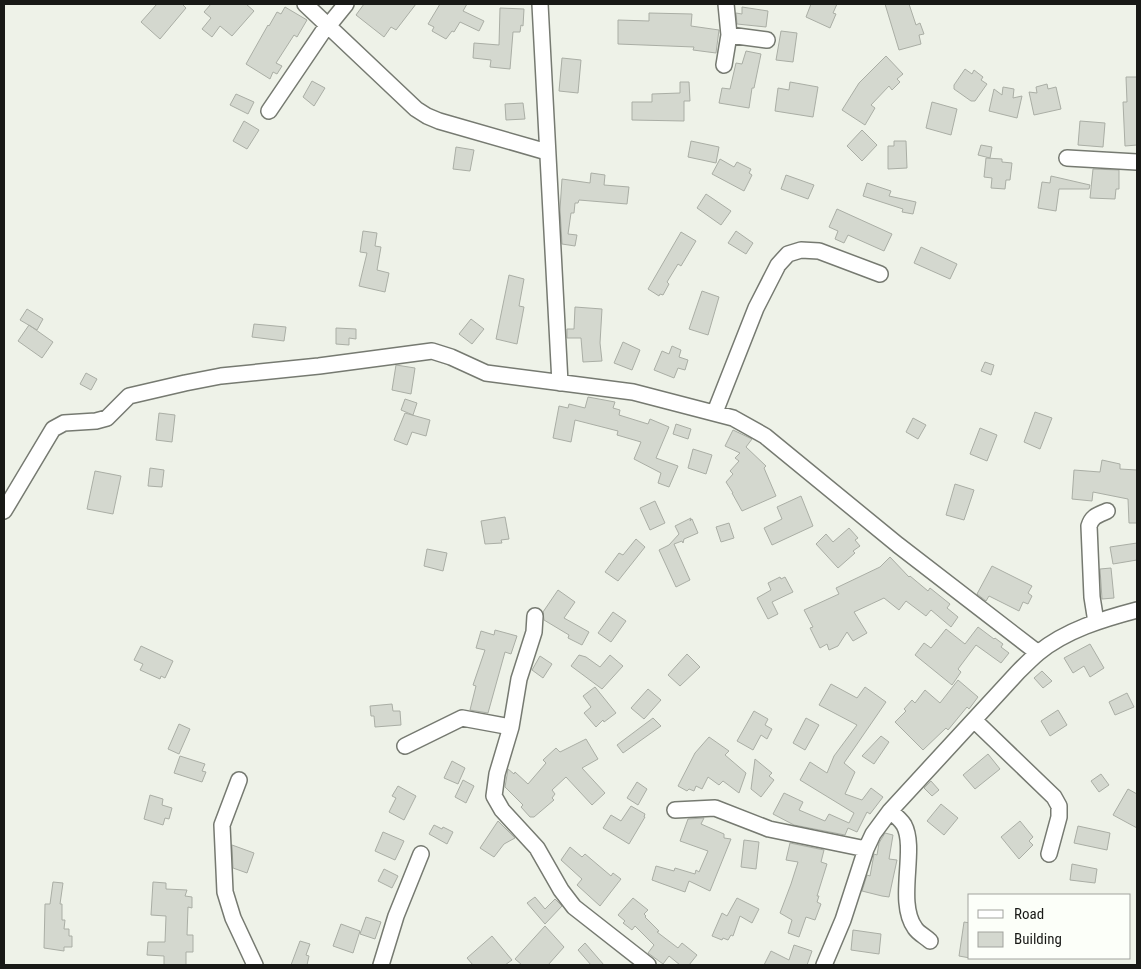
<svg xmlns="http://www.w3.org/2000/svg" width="1141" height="969" viewBox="0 0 1141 969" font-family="'Roboto Condensed',sans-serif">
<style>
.building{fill:#d4d8cf;stroke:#aaaea5}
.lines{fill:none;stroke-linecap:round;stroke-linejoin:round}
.minor-casing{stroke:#767a71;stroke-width:18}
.minor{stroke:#fff;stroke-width:15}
</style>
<rect width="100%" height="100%" fill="#eef2e8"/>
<path class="building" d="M157 4H182L186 8 160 39 141 22Z
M211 4H246L254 11 232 36 220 26 212 37 202 29 211 18 204 12Z
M364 4H416L396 30 391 27 384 37 356 15Z
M440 4H467L463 11 484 21 479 31 460 22 454 32 452 31 446 39 432 31 434 27 428 24Z
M811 4H837L833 13 836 14 830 28 806 17Z
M885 4H909L916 25 920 23 924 34 919 35 921 44 899 50Z
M285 7 307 20 297 37 294 35 276 63 282 66 277 74 273 72 270 79 246 64 268 25 269 26 277 12 281 14Z
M742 7 768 11 766 27 737 24 736 13 742 14Z
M500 8 524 9 523 26 521 25 520 32H513L510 69 490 67 491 60 473 58 474 43 499 45Z
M649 13 692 14 691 26 719 30 716 53 693 50 694 47 618 44V20L649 21Z
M781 31 797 33 793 62 776 60Z
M746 51 761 54 754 88H752L749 108 719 103 722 88 730 89 736 63 742 64Z
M886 56 903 74 897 79 900 82 892 90 889 86 871 105 875 108 865 125 842 110 859 83Z
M562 58 581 60 578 93 559 91Z
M965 69 972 74 974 70 983 77 981 80 987 84 975 101H971L954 89V85Z
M1126 77H1137V145L1125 146 1123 102H1127Z
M312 81 325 88 314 106 303 97Z
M680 82H689L690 101H684V121L632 120V102H652V94L680 93Z
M790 82 818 87 813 117 775 111 778 88 789 90Z
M1047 84 1048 89 1056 87 1061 109 1034 115 1029 92 1037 93 1036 87Z
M1003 87 1014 89 1013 98 1022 96 1017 118 989 111 994 89 1002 95Z
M236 94 254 102 248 114 230 105Z
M932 102 957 109 951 135 926 128Z
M523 103 525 119 506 120 505 104Z
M244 121 259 130 247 149 233 141Z
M1080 121 1105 123 1103 147 1078 145Z
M862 130 877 145 862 161 847 146Z
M691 141 719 147 716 163 688 157Z
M894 141H906L907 168 888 169V146H894Z
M981 145 992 147 990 158 978 155Z
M456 147 474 150 470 171 453 169Z
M986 158 1002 159V162L1012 163 1010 180H1006L1005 189 991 188 992 178 984 177Z
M720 159 734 167 737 162 751 169 749 173 752 175 744 191 712 174Z
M1093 169 1119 170V189H1116L1115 199 1090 198Z
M591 173 605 175 604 185 629 187 627 204 579 200 578 203H575L574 213H571L568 234 577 235 575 246 562 244 560 209 562 179 590 183Z
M786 175 814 185 808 199 781 189Z
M1051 176 1090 185 1089 189H1059L1056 211 1038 208 1042 182 1050 183Z
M867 183 891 191 889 196 916 202 913 214 902 212 903 209 863 196Z
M706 194 731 211 721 225 697 208Z
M837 209 892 234 884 251 848 235 844 243 835 239 838 231 829 227Z
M363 231 377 233 375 246 381 247 377 270 389 273 385 292 359 286 367 253 360 252Z
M736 231 753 243 746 254 728 243Z
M681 232 696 241 681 266 678 264 667 282 669 284 663 295 660 294 659 296 648 289Z
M921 247 957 264 950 279 914 263Z
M509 275 524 279 519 306 524 307 517 344 496 339Z
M702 291 719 297 708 335 689 329Z
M575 307 602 309 600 343 602 361 583 362 581 338H567V329H574Z
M27 309 43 319 37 330 20 320Z
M471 319 484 329 472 344 459 334Z
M254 324 286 327 284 341 252 337Z
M29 325 53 342 42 358 18 341Z
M336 328 356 329V339L349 338V345L336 344Z
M623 342 640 350 632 370 614 363Z
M672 346 681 350 679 357 688 360 685 370 678 368 674 378 654 370 662 351 669 354Z
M985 362 994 365 991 375 981 371Z
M396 365 415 368 411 394 392 390Z
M86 373 97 379 91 390 80 384Z
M588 397 615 402 613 408 620 410 619 415 648 424 650 419 669 427 656 458 678 466 669 487 658 483 661 473 634 459 641 442 617 435 618 431 575 420 571 442 553 438 559 406 568 408 569 404 585 408Z
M405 399 417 403 413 415 401 410Z
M1035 412 1052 418 1040 449 1024 442Z
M159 413 175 415 172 442 156 440Z
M405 413 430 420 426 436 412 432 407 445 394 440Z
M913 418 926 425 918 439 906 432Z
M676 424 691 429 688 439 673 434Z
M980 428 997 435 987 461 970 454Z
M733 430 752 439 746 447 766 466 764 468 776 496 742 511 732 493H733L726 482 733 474 730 471 739 461 735 458 740 453 725 446Z
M693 449 712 455 706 474 688 468Z
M1102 460 1120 464V469L1137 470V523H1129L1128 499 1093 492 1092 501 1072 499 1074 470 1100 472Z
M150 468 164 470 162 487 148 486Z
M95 471 121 476 113 514 87 509Z
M955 484 974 490 964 520 946 515Z
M801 496 813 526 772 545 764 528 782 519 777 507Z
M655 501 665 523 650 530 640 508Z
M505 517 509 539 501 540 502 543 485 544 481 521Z
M691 518 690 521 692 519 698 533 684 539 683 543 682 541 674 544 690 580 676 587 659 550 669 545 679 534 675 526Z
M729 523 734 538 721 542 716 527Z
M849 528 858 538 855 540 860 546 853 551 855 553 838 568 816 544 826 534 833 542Z
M636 539 645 547 618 581 605 572 619 553 623 555Z
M1137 543V560L1113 564 1110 547Z
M427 549 447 553 443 571 424 566Z
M890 557 909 577 910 576 928 591 930 588 950 604 947 608 958 617 951 627 931 610 926 616 906 601 899 610 884 598 854 612 867 633 853 641 847 632 838 646 829 650 827 644 820 648 810 628 813 627 804 610 839 594 836 588 880 567Z
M992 566 1032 586 1028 593 1032 596 1028 604 1023 602 1019 611 989 596 986 601 977 594Z
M1111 568 1114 598 1102 599 1100 569Z
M780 577 781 579 785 577 793 592 772 602 778 614 768 619 757 598 771 590 768 583Z
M558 590 575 602 564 618 589 632 582 645 568 638 569 635 544 620 543 612Z
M613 612 626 621 611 642 598 633Z
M978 627 994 639 995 638 1003 644 1001 647 1009 653 1001 663 976 645 958 669 961 672 952 685 915 655 924 643 931 648 946 629 965 644Z
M495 630 517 636 511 654 505 652 488 713 470 710 476 686 473 685 485 650 476 648 481 631 494 635Z
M1090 644 1104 668 1090 677 1084 666 1073 673 1064 658Z
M141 646 173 661 165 678 161 676 160 679 140 670 143 664 134 660Z
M687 654 700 667 680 686 668 675Z
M579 655 586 657 600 667 610 655 623 666 602 689 571 666Z
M540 656 552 664 543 678 532 670Z
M1042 671 1052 681 1043 688 1034 678Z
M958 680 978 697 969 709 967 707 948 730 946 728 923 750 895 722 906 711 904 709 912 700 915 703 925 690 940 703Z
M831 684 857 698 865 687 886 702 844 763 855 772 845 794 862 800 871 788 883 797 870 814 867 812 857 832 848 828 845 835 794 825 773 814 784 793 803 802 799 810 825 821 829 814 849 823 854 813 800 780 810 762 827 773 834 756 857 725 819 705Z
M595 687 616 713 604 722 603 720 596 727 584 713 591 707 583 696Z
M648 689 661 700 644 719 631 708Z
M1127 693 1134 707 1115 715 1109 702Z
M392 704 393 711H400L401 725 375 727 374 716H371L370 706Z
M1058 710 1067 725 1050 736 1041 721Z
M754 711 768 719 765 725 772 729 767 739 761 735 753 750 737 741Z
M653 718 661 726 623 753 617 745Z
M806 718 819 725 805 750 793 743Z
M179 724 190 729 179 754 168 749Z
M881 736 889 742 874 764 862 756Z
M709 737 729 751 725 755 746 773 739 793 723 781 719 785 708 777 702 789 696 786 694 791 689 789 687 791 678 786 695 753Z
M586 739 598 759 582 768 605 793 592 805 566 777 552 790 555 794 552 798 554 800 534 817H530L521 807 523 805 505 787 508 769 514 774 515 772 528 784 546 763 543 760 556 748 560 752Z
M988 754 1000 769 975 789 963 775Z
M180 756 205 764 202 771 206 772 202 782 174 773Z
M755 759 772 773 769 776 774 780 761 797 751 789Z
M452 761 465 768 458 784 444 778Z
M1101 774 1109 785 1099 792 1091 781Z
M463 780 474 786 466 803 455 797Z
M931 781 939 790 932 796 924 788Z
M637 782 647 789 638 805 627 798Z
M398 786 416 796 404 820 389 812 396 798 392 796Z
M1128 789 1137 794V828L1113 815Z
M150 795 163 799 162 805 172 808 169 819 165 818 163 825 144 819Z
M941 804 958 818 944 835 927 821Z
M631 806 645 814 644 817H645L629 844 603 828 611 815 621 821Z
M704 818 701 824 724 834V838L731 839 710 891 689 881 685 892 652 880 656 866 674 871 675 868 695 874 696 870 699 872 708 851 680 841 688 819Z
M498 821 515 838 504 844 494 857 480 848Z
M1020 821 1033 837 1029 841 1033 845 1019 859 1001 837Z
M434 825 442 829 443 827 453 832 447 844 429 834Z
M1078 826 1110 833 1107 850 1074 843Z
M383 832 404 841 395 860 375 851Z
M885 833 893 835 889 859 897 860 889 897 882 896 862 891 867 875 870 876 874 854 877 855 879 843Z
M744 840 759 842 756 869 741 867Z
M790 843 824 850 821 862 827 864 817 896H819L817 902 821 904 815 920 806 917 799 937 788 933 792 920 780 913 791 884 798 862 786 860Z
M232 845 254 853 247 873 233 868Z
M570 847 582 857 585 854 611 876 613 873 621 879 600 906 577 885 582 879 561 860Z
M1072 864 1097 869 1095 883 1070 880Z
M384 869 398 876 392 888 378 881Z
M53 882 63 883 60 904H62V920H65L64 929H69V936H72V947H64V951L44 948 45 904H50Z
M153 882 166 883V889L187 890 185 896 192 897V908L188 907 187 935H193V952H186V965H164V956L147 955 148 942H165L166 916 151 915Z
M535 897 545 909 555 899 562 906 545 924 527 903Z
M633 898 648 910 644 914 646 916 645 917 659 931 657 932 678 948 682 943 697 955 689 965H680L669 956 663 964 648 953 654 945 635 926 632 930 623 923 625 921 618 915Z
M737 898 759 909 752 923 740 916 733 936 731 935 728 940 723 938 722 940 712 936 722 913 727 916Z
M366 917 381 922 375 939 360 934Z
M964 922 970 923V958L959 956Z
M341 924 360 931 353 953 333 946Z
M545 926 564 947 548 965H522L515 959Z
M853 930 881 934 879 954 851 950Z
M492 936 512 960 505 965H473L467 958Z
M300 941 310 944 306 955 309 956 307 965H291Z
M585 943 604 965H591L578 950Z
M794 945 812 951 807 965H764L771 951 789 960Z"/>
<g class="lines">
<g class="minor-casing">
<path id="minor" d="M305 4 416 109 427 116 439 121 547 152
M540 4 560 383
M329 25 346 4
M729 35 767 40
M724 65 729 35 726 4
M269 111 328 24
M1067 158 1137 162
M715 412 756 308 778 265 788 254 801 250 819 251 880 274
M4 511 53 429 64 423 96 421 107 418 129 396 185 383 221 376 319 366 432 351 451 357 486 373 633 392 733 418 765 436 898 545 1038 653
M535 616 534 632 519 679 511 727 497 774 494 796 502 810 537 848 561 890 574 907 648 965
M1096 622 1092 597 1089 526C1092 516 1098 515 1107 511
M974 720 1054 797 1059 806V817L1049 854
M405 746 462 718 511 727
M239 780 222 825 225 892 233 918 255 965
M675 810 715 808 769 829 866 849
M890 811C895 815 901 820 904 825 917 849 896 902 915 928 918 933 926 937 930 941
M381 965 396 916 421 854
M824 965 843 920 866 849 873 834 890 811 1018 672C1024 666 1031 659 1038 653 1066 630 1103 619 1137 610"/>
</g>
<use href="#minor" class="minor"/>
</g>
<rect width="1141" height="969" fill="none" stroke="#181916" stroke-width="10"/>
<rect x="968" y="894" width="162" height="65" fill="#fcfff9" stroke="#a1a39e"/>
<rect x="978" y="910" width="25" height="8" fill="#ffffff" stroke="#a1a39e"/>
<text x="1014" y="919" font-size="15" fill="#181916">Road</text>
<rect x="978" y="932" width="25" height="15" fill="#d4d8cf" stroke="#a1a39e"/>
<text x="1014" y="944" font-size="15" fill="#181916">Building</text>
</svg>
